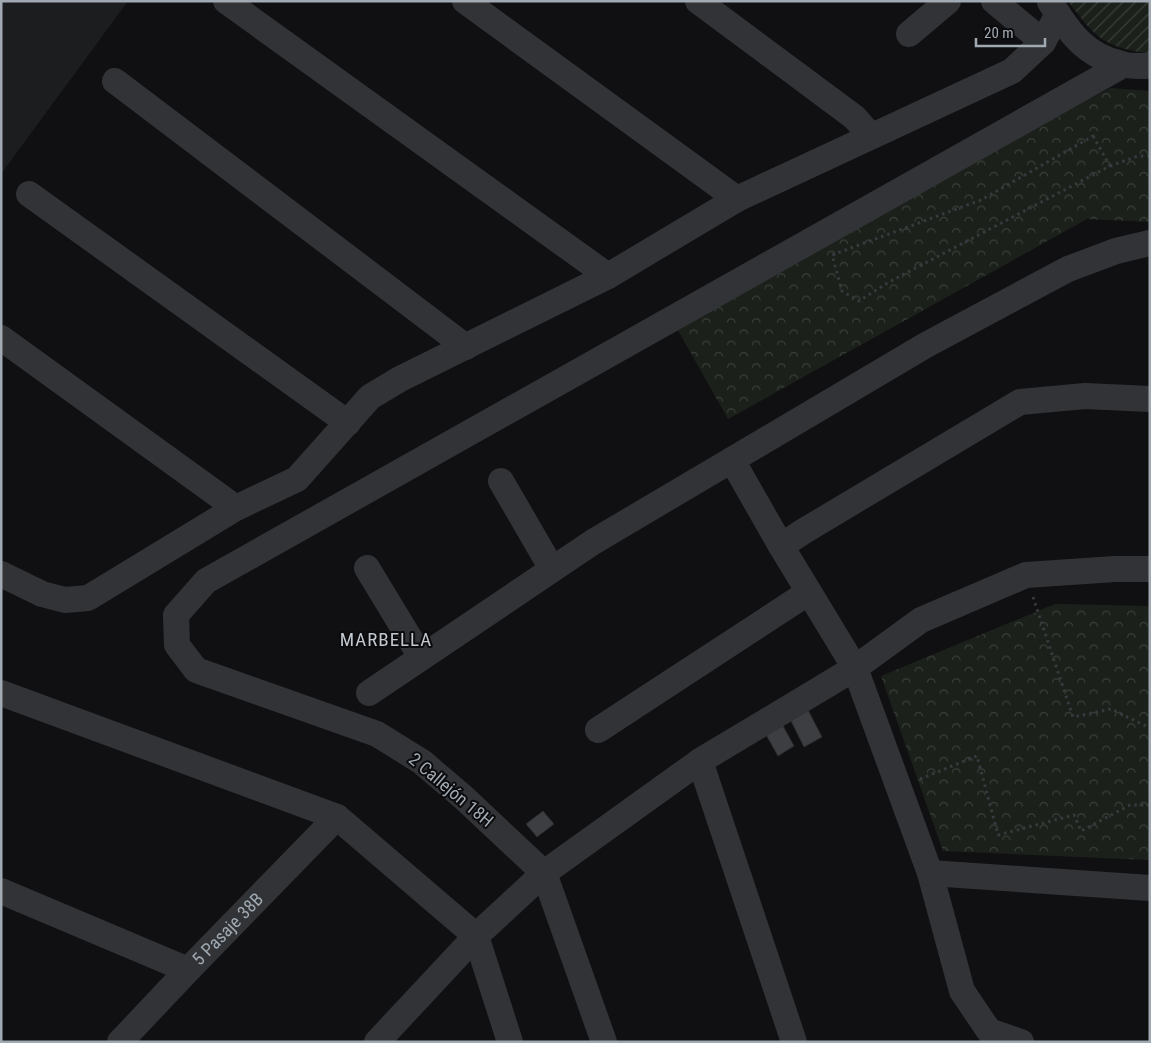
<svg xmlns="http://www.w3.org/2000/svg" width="1151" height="1043" viewBox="0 0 1151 1043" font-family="'Roboto Condensed',sans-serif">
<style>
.built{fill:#1c1d1f}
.forest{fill:url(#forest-crowns)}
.garden{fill:url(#garden-furrows)}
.building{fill:#3c3e42;stroke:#2a2b2e}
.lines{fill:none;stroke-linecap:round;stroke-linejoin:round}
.path{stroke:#373a3e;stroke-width:3;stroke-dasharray:2.5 4;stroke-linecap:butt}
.minor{stroke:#313337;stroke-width:26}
.labels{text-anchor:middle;stroke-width:4;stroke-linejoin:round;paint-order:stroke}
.street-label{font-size:18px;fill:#a1aab3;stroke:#0b0b0d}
.neighbourhood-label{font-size:19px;letter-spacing:1px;fill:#c2c8cf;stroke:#0b0b0d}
</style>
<defs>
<pattern id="forest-crowns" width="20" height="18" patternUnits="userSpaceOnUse" patternTransform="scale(1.25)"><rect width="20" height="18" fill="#1b211a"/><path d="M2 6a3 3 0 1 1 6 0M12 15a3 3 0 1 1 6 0" fill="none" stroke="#393f39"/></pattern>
<pattern id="garden-furrows" width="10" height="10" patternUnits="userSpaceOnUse" patternTransform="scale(1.25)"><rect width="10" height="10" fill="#1b211a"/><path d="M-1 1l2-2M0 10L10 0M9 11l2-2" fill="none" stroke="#393f39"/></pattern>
</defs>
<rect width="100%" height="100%" fill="#101012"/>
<path class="built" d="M1 1H128L1 174Z"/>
<path class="forest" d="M1110 88 1150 91V222L1087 219 728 419 675 325Z
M1055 604 1150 606V860L943 851 881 676Z"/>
<path class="garden" d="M1068 1H1150V54C1134 51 1115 48 1102 39 1088 29 1078 14 1068 1Z"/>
<path class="building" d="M807 708 822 737 804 747 789 717Z
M782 724 794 746 778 756 765 733Z
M543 811 554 824 537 837 526 824Z"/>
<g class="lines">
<path class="path" d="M1093 136 1110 166 889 282 859 301 842 291 832 255 981 200Z
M1110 166 1138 156H1150
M1033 597 1073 717 1111 709 1150 728
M920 779 977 756 998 835 1074 815 1081 831 1130 805H1150"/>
<g class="minor">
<path d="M226 1 608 276"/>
<path d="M465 1 737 199"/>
<path d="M698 1 854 117 871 136"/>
<path d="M994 1 1043 42"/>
<path d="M1050 2C1069 32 1085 56 1122 64 1131 67 1141 66 1150 66"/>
<path d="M909 34 948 1"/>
<path d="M115 81 466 347"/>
<path d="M29 194 348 423"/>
<path d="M1 338 236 508"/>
<path d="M732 460 781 546 855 668 930 873 962 991 989 1031 1021 1042"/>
<path d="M501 481 552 569"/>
<path d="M781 546 804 531 1020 402 1085 396 1150 399"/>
<path d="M367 568 421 657"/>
<path d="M1 574 42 594 65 600 88 598 236 508 297 479 370 397 400 379 608 276 737 199 1012 71 1043 42 1058 14"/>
<path d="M1 693 337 817 476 936 510 1042"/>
<path d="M369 693 593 542 926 345 1068 269 1116 251 1150 243"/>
<path d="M598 730 809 592"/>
<path d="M700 761 794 1042"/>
<path d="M930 873 1150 888"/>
<path d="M1 891 188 970"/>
<path id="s1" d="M120 1042 188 970 337 817"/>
<path d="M377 1042 476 936 544 873 700 761 855 668 921 620 1026 575 1115 569H1150"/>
<path d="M604 1042 544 873 463 797 422 762 377 734 196 670 177 645 176 615 206 581 1123 65"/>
</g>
</g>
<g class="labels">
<g class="street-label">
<text transform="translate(451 790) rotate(40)" y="6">2 Callejón 18H</text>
<text dy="6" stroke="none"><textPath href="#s1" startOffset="156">5 Pasaje 38B</textPath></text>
</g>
<g class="neighbourhood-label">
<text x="386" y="646">MARBELLA</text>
</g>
</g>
<rect width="1151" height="1043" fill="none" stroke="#a1aab3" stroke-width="5"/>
<path d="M976 38v8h69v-8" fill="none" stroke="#a1aab3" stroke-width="2.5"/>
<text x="984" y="38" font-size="15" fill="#a1aab3" stroke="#0b0b0d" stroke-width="4" paint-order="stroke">20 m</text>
</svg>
